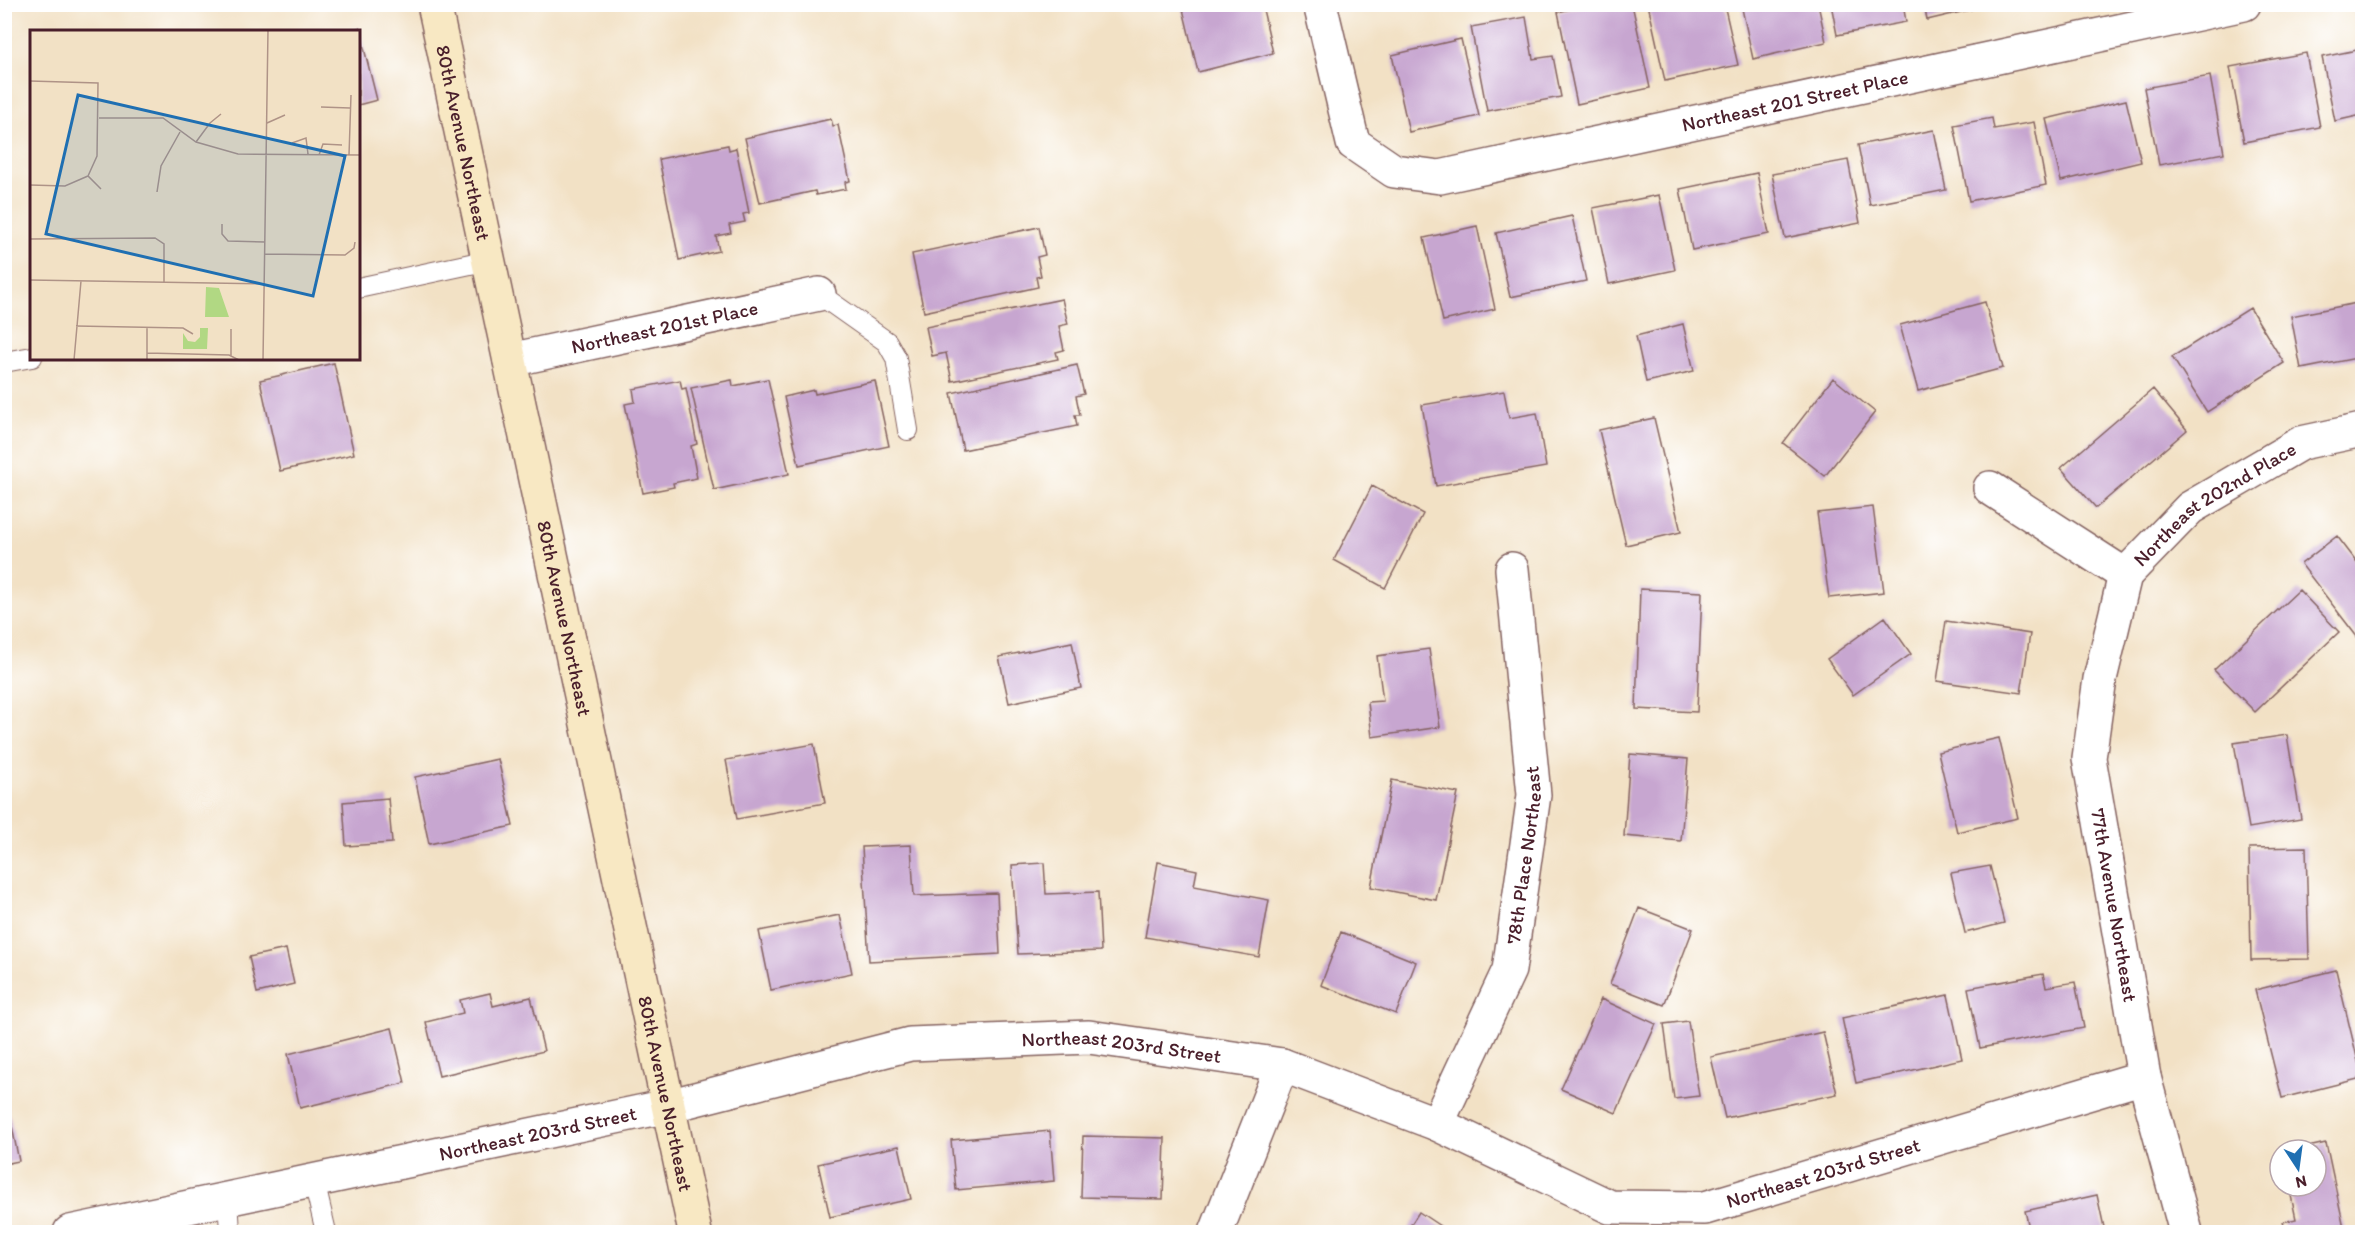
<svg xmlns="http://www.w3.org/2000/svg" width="2367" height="1237" viewBox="0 0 2367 1237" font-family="Itim,sans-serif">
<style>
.building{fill:#c7a6d0}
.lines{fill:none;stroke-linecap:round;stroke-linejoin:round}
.service-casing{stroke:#856361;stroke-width:22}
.minor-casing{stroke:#856361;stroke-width:36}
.tertiary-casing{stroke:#856361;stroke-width:36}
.secondary-casing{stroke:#856361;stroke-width:36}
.service{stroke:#fff;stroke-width:20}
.minor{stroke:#fff;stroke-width:33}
.tertiary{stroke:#fff;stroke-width:33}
.secondary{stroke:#f8e8c3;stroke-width:33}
.labels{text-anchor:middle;stroke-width:5;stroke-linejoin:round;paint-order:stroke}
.street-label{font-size:20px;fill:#4a1f2b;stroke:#fff}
.inset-road{fill:none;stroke:#af9387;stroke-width:1.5}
.view{fill:#1f6fb2;fill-opacity:0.15;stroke:#1f6fb2;stroke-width:3}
.inset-edge{fill:none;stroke:#4a1f2b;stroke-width:3}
</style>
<rect width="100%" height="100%" fill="#fff"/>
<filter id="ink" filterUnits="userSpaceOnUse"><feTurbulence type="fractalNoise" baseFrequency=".0167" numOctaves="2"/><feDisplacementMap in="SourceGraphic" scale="12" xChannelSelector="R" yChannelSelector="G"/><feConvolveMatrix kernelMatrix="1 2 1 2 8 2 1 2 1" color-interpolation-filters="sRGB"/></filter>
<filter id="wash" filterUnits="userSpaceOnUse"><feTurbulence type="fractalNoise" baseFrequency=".008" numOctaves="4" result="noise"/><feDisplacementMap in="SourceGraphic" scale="24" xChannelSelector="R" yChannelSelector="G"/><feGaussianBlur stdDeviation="1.35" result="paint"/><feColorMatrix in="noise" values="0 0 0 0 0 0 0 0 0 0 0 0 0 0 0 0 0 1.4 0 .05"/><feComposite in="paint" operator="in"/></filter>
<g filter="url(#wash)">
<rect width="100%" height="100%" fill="#f2e1c5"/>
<g id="blocks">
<path class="building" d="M1592 4H1632L1650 88 1577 104 1558 12Z
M1648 4H1699L1700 10 1724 4 1738 65 1665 81Z
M1741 4H1818L1826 42 1753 59Z
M1831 4H1903L1906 22 1837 35Z
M1924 4H1991V5L1927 20Z
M1182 5H1262L1273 53 1198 72Z
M1526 17 1533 59 1553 56 1561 97 1487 111 1471 27Z
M359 28 377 100 358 105V32L349 31Z
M1461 39 1479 116 1409 132 1392 55Z
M2362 49V115L2335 121 2322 57Z
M2306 53 2320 127 2244 142 2230 67Z
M2210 76 2224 153 2159 165 2144 88Z
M2126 100 2141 162 2061 181 2046 119Z
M1992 118 1994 129 2034 122 2046 185 1969 201 1954 125Z
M831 119 833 126 838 125 850 181 845 182 846 189 816 195 815 191 760 203 745 138Z
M1934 130 1946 190 1870 205 1858 145Z
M728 145 729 150 736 148 749 213 743 214 745 222 729 225 731 233 716 236 719 251 679 260 659 159Z
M1848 160 1860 223 1785 238 1772 174Z
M1757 173 1769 234 1692 250 1680 189Z
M1659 195 1675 270 1609 284 1593 208Z
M1572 216 1586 281 1510 297 1496 233Z
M1477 226 1495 309 1443 321 1424 238Z
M1039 227 1045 255 1037 257 1041 276 1036 277 1038 287 924 312 912 254Z
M1062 299 1068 324 1059 326 1064 350 1056 352 1058 359 952 381 946 353 932 356 926 327Z
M1985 302 2003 368 1918 391 1900 325Z
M2362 302V357L2301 369 2291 316Z
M2250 308 2284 363 2207 412 2172 357Z
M1683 324 1694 371 1646 382 1636 336Z
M334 363 354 454 280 471 260 380Z
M1077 365 1084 394 1076 396 1080 415H1075L1077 426 963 450 951 393Z
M1833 378 1875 412 1825 476 1783 443Z
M768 379 789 474 714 490 691 388 732 380 733 386Z
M680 380 682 389 686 388 697 444 691 446 697 478 673 483 674 487 643 493 625 404 635 402 633 389Z
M875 381 889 446 799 465 784 397 814 390 815 394Z
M2153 389 2187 430 2096 508 2061 468Z
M1504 391 1509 418 1537 413 1546 467 1436 486 1422 405Z
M1654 418 1681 532 1626 545 1599 430Z
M1372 486 1423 514 1385 588 1334 560Z
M1873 507 1884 592 1829 598 1817 513Z
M2337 536 2360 566 2362 564V634L2358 638 2301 564Z
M1640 589 1702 592 1697 712 1636 709Z
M2299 590 2339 632 2255 712 2214 670Z
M1885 617 1911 654 1853 695 1827 659Z
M1946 621 2030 634 2021 693 1937 681Z
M1072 642 1081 688 1009 703 999 657Z
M1429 649 1440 727 1372 737 1368 702 1383 701 1377 656Z
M2287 735 2301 819 2249 828 2234 743Z
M1999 738 2018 818 1957 832 1938 752Z
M814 744 825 803 737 819 726 760Z
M1630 754 1688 759 1681 841 1624 836Z
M498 759 513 826 429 844 415 777Z
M1392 780 1458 793 1436 900 1371 887Z
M388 798 392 843 346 846 343 802Z
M911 845 914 896 997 893 1000 954 869 961 862 847Z
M2306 847 2309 959 2251 960 2249 848Z
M1158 862 1197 870 1194 886 1269 900 1259 957 1145 937Z
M1044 863 1046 894 1098 892 1101 951 1018 954 1012 865Z
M1990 866 2004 923 1965 933 1951 873Z
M1639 908 1693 929 1664 1005 1610 984Z
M840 915 852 973 771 990 759 931Z
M1341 932 1416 962 1396 1014 1321 985Z
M286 949 294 984 257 993 249 957Z
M2336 970 2362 1078 2282 1098 2255 990Z
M2043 974 2046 987 2075 982 2084 1028 1980 1048 1968 988Z
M490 993 493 1006 531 997 544 1051 439 1076 426 1022 463 1013 460 1000Z
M1948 995 1962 1059 1856 1083 1842 1018Z
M1601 999 1656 1024 1616 1113 1561 1089Z
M1688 1021 1699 1096 1674 1099 1664 1024Z
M392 1028 405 1083 300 1108 288 1054Z
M1823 1032 1837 1094 1725 1118 1711 1057Z
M7 1102 19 1161 4 1164V1103Z
M1050 1131 1054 1181 956 1190 951 1140Z
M1083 1136 1165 1138 1163 1199 1081 1197Z
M2326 1143 2345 1232H2286L2283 1222 2296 1219 2289 1186H2316V1150L2299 1149Z
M899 1146 911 1199 830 1217 818 1164Z
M2097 1195 2105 1232H2030L2025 1211Z
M1419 1212 1449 1232H1406Z"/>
</g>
</g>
<g filter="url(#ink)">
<use href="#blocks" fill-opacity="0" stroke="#856361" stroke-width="1.5"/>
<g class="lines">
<g class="service-casing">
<path id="service" d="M358 288 489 260
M819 294 887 342 896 358 908 430
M4 362 32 357
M314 1181 326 1232
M228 1199 230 1232"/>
</g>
<g class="minor-casing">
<g id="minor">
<path id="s1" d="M1320 4 1353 143 1394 171 1440 177 2244 4"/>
<path id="s2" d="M510 360 819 294"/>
<path id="s3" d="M1990 488 2125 575 2190 508 2301 443 2362 430"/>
<path id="s4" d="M2125 575 2100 679 2089 758 2144 1077 2186 1232"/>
<path id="s5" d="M668 1106 910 1044 1089 1037 1282 1065 1437 1124 1610 1207 1705 1208 2144 1077"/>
<path id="s6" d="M1437 1124 1509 970 1534 795 1512 569"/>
<path d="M1216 1232 1282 1065"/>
</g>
</g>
<g class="tertiary-casing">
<g id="tertiary">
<path id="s7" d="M70 1232 668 1106"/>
</g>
</g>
<g class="secondary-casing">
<g id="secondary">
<path id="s8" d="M434 4 695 1232"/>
</g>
</g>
<use href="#service" class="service"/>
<use href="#minor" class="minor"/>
<use href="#tertiary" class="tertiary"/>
<use href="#secondary" class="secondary"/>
</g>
</g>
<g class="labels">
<g class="street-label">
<text dy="7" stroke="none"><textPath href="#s1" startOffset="602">Northeast 201 Street Place</textPath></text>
<text dy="7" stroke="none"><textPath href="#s8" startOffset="142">80th Avenue Northeast</textPath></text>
<text dy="7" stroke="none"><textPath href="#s2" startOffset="158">Northeast 201st Place</textPath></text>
<text dy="7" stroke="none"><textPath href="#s3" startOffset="276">Northeast 202nd Place</textPath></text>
<text dy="7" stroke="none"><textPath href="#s8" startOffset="628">80th Avenue Northeast</textPath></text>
<text dy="7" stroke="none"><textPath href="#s6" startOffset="286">78th Place Northeast</textPath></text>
<text dy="7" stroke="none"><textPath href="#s4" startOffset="336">77th Avenue Northeast</textPath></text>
<text dy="7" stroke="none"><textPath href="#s5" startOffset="462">Northeast 203rd Street</textPath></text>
<text dy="7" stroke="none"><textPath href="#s8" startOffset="1114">80th Avenue Northeast</textPath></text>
<text dy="7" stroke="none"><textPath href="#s7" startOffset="478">Northeast 203rd Street</textPath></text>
<text dy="7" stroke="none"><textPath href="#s5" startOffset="1200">Northeast 203rd Street</textPath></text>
</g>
</g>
<g transform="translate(30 30)">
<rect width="330" height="330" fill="#f2e1c5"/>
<path d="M176 257 189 258 199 287H175ZM170 298H178L177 319H153V303L158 311 165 312 170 307Z" fill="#b1d883"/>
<path class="inset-road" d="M0 51 68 53 67 126 58 146M291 77 320 78M69 88H133L166 112 208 124 330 125M237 93 255 85M166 112 180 93 191 84M262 113 276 108 278 124M289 125 293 114 312 115M319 125 321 65M0 155 35 156 58 146 71 159M127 162 131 136 150 102M192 194V204L198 211 235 212M0 209 125 208 134 214V253M235 224 315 225 324 218 325 212M0 250 234 254M46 296 153 298 163 304M117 323 199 325 209 330M201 326V299M44 330 51 251M117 330V298M233 330 238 0"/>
<path class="view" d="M48 65 315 126 283 266 16 204Z"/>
<rect width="330" height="330" class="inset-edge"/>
</g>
<rect width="2367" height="1237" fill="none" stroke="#fff" stroke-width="24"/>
<g transform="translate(2298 1168) rotate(167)"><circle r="28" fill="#ffffff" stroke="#b7a5aa" stroke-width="1.5"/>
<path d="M0-4.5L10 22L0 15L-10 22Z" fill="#1f6fb2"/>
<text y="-9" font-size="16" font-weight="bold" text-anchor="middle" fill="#4a1f2b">N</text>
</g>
</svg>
